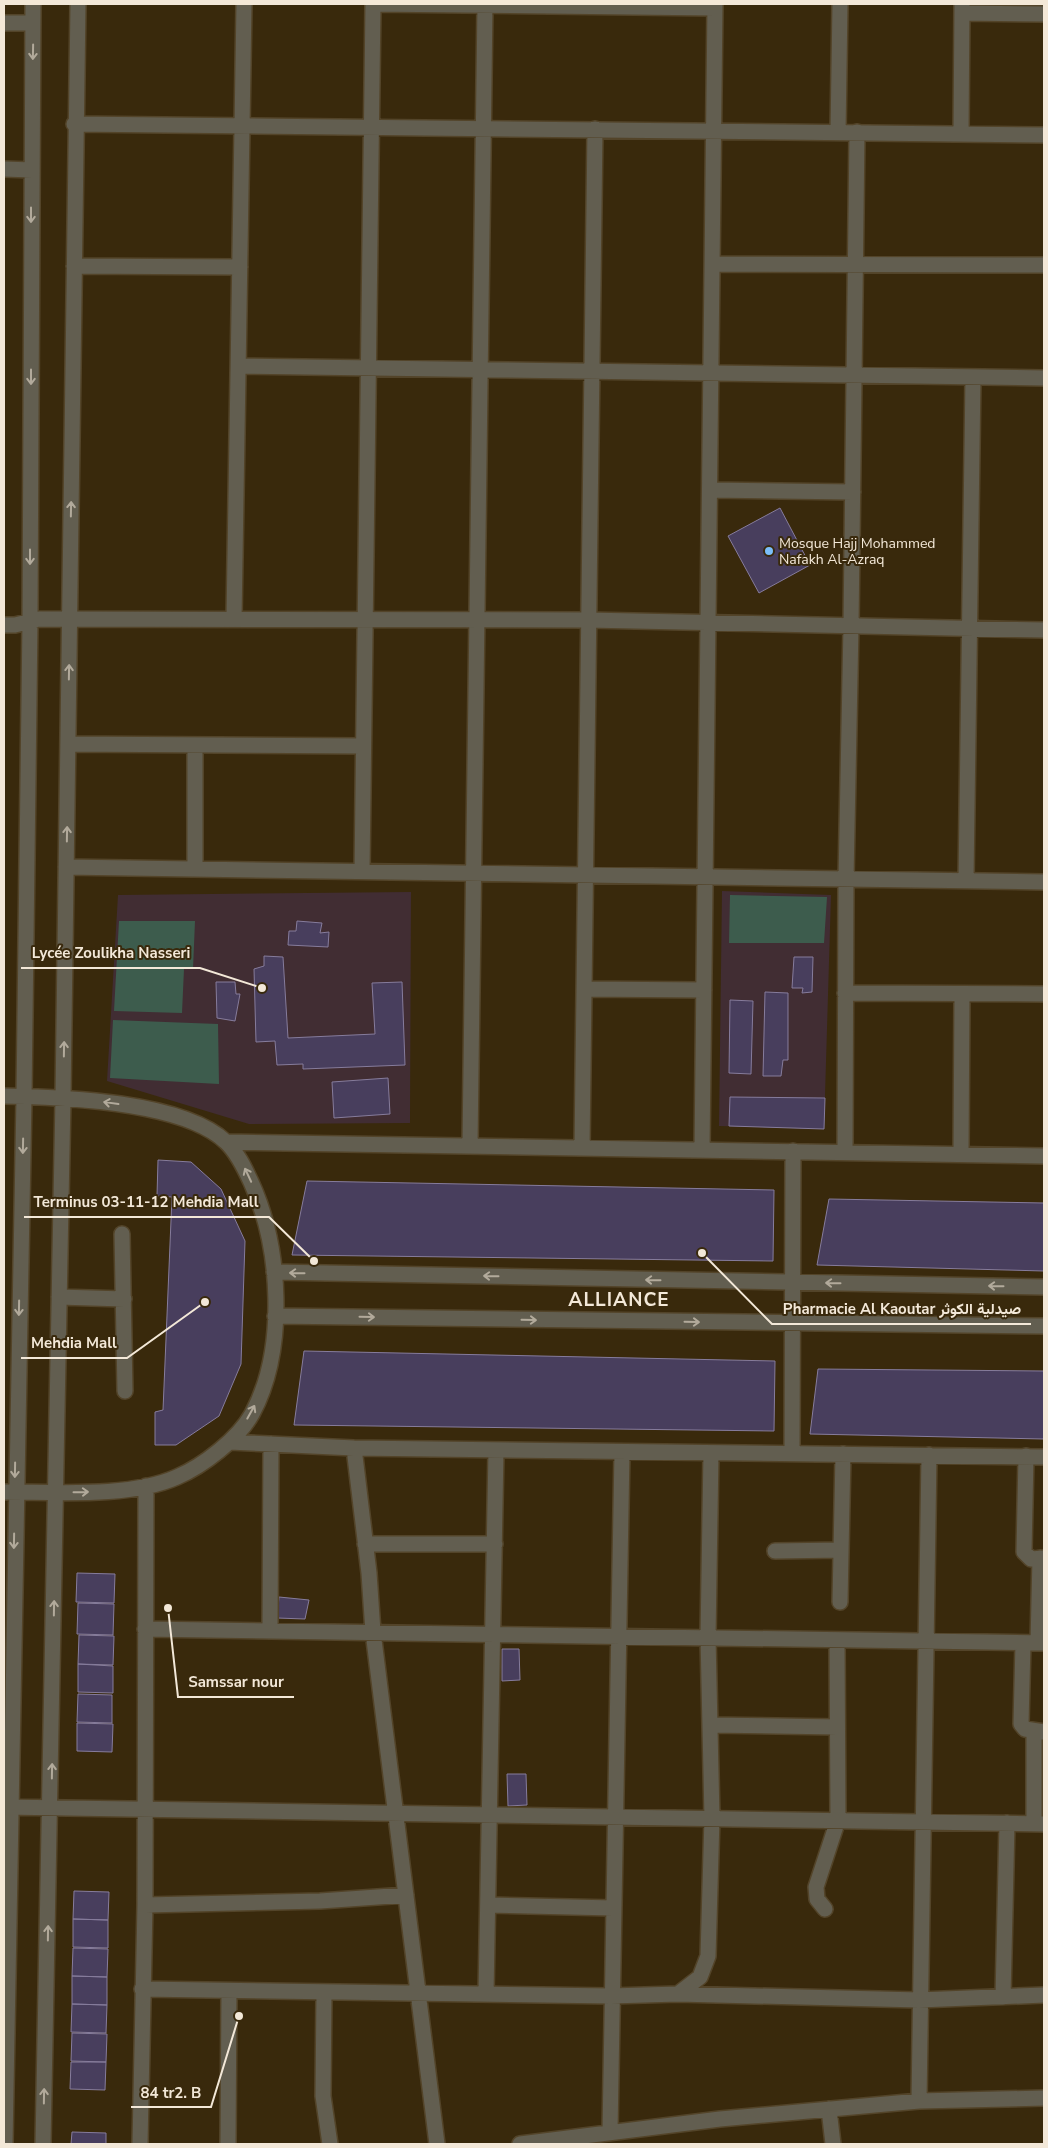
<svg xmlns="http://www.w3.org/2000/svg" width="1048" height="2148" viewBox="0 0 1048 2148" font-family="'Nunito Sans',Vazirmatn,sans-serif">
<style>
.education{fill:#412d33}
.green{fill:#3d5c4d}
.building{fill:#483e5d;stroke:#867c9c}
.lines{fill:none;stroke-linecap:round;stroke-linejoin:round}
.minor-casing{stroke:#534429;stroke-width:18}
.minor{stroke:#625e50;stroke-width:15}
.oneway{stroke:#b2aa9b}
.poi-dot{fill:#7bbef8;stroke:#39290c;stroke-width:2}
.labels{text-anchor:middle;stroke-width:4;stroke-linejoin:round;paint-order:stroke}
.poi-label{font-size:14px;fill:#f3e8d8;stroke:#39290c;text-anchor:start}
.district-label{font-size:19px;font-weight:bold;letter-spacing:1px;fill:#f3e8d8;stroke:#39290c}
.leader{fill:none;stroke:#f3e8d8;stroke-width:2}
.callout-dot{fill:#f3e8d8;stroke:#39290c;stroke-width:2}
.callout-label{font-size:15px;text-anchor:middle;font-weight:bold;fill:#f3e8d8;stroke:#39290c;stroke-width:4;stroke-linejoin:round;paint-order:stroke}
</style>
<rect width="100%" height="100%" fill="#39290c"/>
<path class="education" d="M722 891 831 895 824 1129 719 1126Z
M411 892 410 1123 249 1124 107 1081 118 895Z"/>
<path class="green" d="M730 895 827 897 824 943H729Z
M119 921H195L193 969H184L182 1013 114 1011Z
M113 1020 218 1024 219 1084 110 1078Z"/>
<path class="building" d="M780 508 810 565 759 593 728 536Z
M297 921 322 923 320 933 329 932 328 947 288 945 289 931H296Z
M264 956 283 957 288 1038 375 1034 372 983 402 982 405 1065 303 1069V1064L277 1065 275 1041 256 1042 254 969 264 966Z
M794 957H813L812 992 802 993 803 988H792Z
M216 982H235L236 994H240L235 1021 217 1018Z
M765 992 788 993V1060H783L781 1076H763Z
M730 1000 753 1001 751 1074 729 1073Z
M388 1078 390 1114 334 1118 332 1082Z
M730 1097 825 1098 824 1129 729 1126Z
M158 1160 191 1162 221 1189 245 1241 241 1364 219 1416 176 1445H155V1412L163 1410 172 1197 157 1196Z
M307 1181 774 1190 773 1261 292 1255Z
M829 1199 1044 1203V1271L817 1265Z
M304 1351 775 1361 774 1431 294 1425Z
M818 1369 1044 1371V1439L810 1434Z
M77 1573 115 1574 114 1603 76 1602Z
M279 1597 309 1600 305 1619 277 1618Z
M78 1603 114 1604 113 1635 77 1634Z
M79 1635 114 1636 113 1665 78 1664Z
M502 1649H519L520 1680 502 1681Z
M78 1664 113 1666V1693L78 1692Z
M78 1694 112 1695V1723L77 1722Z
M77 1723 113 1724 112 1752 77 1751Z
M507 1774H526L527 1805 508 1806Z
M74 1891 109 1892 108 1920 73 1919Z
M73 1919 108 1920V1948L73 1947Z
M73 1948 108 1949 107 1977 72 1976Z
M72 1976 107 1977V2005L72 2004Z
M72 2004 107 2005 106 2033 71 2032Z
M72 2033 107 2034 106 2062 71 2061Z
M71 2062H106L105 2090 70 2089Z
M72 2132 106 2133V2144H71Z"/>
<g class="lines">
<g class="minor-casing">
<path id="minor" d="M373 4 715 8
M962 13 1044 14
M4 23H33
M74 124 1044 135
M838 132 840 4
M961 134 962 4
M4 169 32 170
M713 264 1044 265
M74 266 240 267
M239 366 1044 378
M711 490 853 492
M234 619 244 4
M4 625H15L39 619 588 620 1044 630
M68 744 363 746
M66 867 1044 882
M195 869V745
M362 872 373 4
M966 880 973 377
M585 989 704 990
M845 993 1044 994
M4 1096C61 1097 183 1101 226 1142 237 1152 245 1169 251 1182 281 1247 287 1349 252 1414 238 1439 203 1466 177 1477 130 1498 55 1492 4 1492
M226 1142 1044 1156
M470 1145 485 4
M582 1148 595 129
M702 1150 715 4
M845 1152 846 879 851 626 857 132
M961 1154 962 994
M122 1234 125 1391
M274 1272 1044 1287
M59 1297 124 1299
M275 1316 1044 1326
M230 1442 354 1448 1044 1457
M354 1448 369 1573 373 1632 437 2144
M792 1454 793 1151
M1026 1456 1024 1552 1031 1559 1044 1558
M365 1544H495
M775 1551 841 1550
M840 1602 843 1454
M145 1629 1044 1643
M270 1631 271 1444
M1023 1643 1021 1724 1025 1729 1044 1732
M1038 1643 1040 1558
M710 1725 837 1727
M4 1807 1044 1824
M1034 1823V1732
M145 1905 320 1901 406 1895
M489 1905 613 1908
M825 1909 817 1899 816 1887 838 1820 837 1640
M142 1989 611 1996 678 1994 919 2000 1044 1995
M324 1993 323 2096 330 2144
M486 1994 496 1450
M678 1994 700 1977 708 1956 712 1818 708 1637 711 1453
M1003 1997 1007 1823
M919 2101 929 1455
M829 2109 833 2144
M610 2132 622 1452
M5 2144 24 1097 30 621 33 4
M43 2144 63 1098 78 4
M140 2144 145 1905 146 1486
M228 2144 229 1991
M520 2144 720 2119 919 2101 1044 2098"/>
</g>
<use href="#minor" class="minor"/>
</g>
<defs><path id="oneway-shaft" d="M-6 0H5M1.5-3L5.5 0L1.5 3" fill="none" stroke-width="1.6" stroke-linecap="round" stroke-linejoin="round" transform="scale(1.25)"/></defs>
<g class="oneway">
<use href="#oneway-shaft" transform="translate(33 52) rotate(91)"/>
<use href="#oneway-shaft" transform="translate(31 215) rotate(90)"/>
<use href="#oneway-shaft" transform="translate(31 377) rotate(90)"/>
<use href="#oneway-shaft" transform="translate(71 509) rotate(-89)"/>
<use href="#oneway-shaft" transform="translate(30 557) rotate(90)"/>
<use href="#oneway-shaft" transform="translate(69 672) rotate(-89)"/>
<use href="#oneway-shaft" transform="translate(67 834) rotate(-89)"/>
<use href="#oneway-shaft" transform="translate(64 1049) rotate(-89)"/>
<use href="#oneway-shaft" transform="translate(111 1103) rotate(-172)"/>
<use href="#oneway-shaft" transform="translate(23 1146) rotate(91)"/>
<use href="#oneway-shaft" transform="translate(248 1175) rotate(-115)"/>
<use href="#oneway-shaft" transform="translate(297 1273) rotate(-179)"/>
<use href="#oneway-shaft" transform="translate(491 1276) rotate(-179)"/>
<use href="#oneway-shaft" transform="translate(653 1280) rotate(-179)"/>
<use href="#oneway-shaft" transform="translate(833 1283) rotate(-179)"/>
<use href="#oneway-shaft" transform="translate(996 1286) rotate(-179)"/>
<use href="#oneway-shaft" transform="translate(19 1308) rotate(91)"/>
<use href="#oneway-shaft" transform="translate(367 1317) rotate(1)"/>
<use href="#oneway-shaft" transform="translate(529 1320) rotate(1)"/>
<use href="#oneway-shaft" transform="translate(692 1322) rotate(1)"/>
<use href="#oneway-shaft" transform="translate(251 1412) rotate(-61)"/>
<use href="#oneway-shaft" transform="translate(15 1470) rotate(91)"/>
<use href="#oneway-shaft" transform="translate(81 1492) rotate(-1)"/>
<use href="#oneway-shaft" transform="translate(14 1541) rotate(91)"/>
<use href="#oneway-shaft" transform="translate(54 1608) rotate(-89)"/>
<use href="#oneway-shaft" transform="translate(52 1771) rotate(-89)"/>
<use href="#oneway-shaft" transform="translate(48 1933) rotate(-89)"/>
<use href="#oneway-shaft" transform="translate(44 2096) rotate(-89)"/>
</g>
<circle class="poi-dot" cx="769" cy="551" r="5"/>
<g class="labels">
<g class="poi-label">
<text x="779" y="548">Mosque Hajj Mohammed<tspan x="779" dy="16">Nafakh Al-Azraq</tspan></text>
</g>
<g class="district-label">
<text x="619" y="1306">ALLIANCE</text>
</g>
</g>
<path class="leader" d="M262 988L200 968H21M314 1261L269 1217H24M702 1253L772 1324H1031M205 1302L127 1358H21M168 1608L178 1697H294M239 2016L211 2107H131"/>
<g class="callout-dot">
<circle cx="262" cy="988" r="5"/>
<circle cx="314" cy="1261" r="5"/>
<circle cx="702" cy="1253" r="5"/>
<circle cx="205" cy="1302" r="5"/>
<circle cx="168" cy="1608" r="5"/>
<circle cx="239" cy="2016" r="5"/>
</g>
<g class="callout-label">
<text x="111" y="958">Lycée Zoulikha Nasseri</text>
<text x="146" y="1207">Terminus 03-11-12 Mehdia Mall</text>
<text x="902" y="1314">Pharmacie Al Kaoutar صيدلية الكوثر</text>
<text x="74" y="1348">Mehdia Mall</text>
<text x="236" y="1687">Samssar nour</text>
<text x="171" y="2098">84 tr2. B</text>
</g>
<rect width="1048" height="2148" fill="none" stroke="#f3e8d8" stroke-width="10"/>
</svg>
